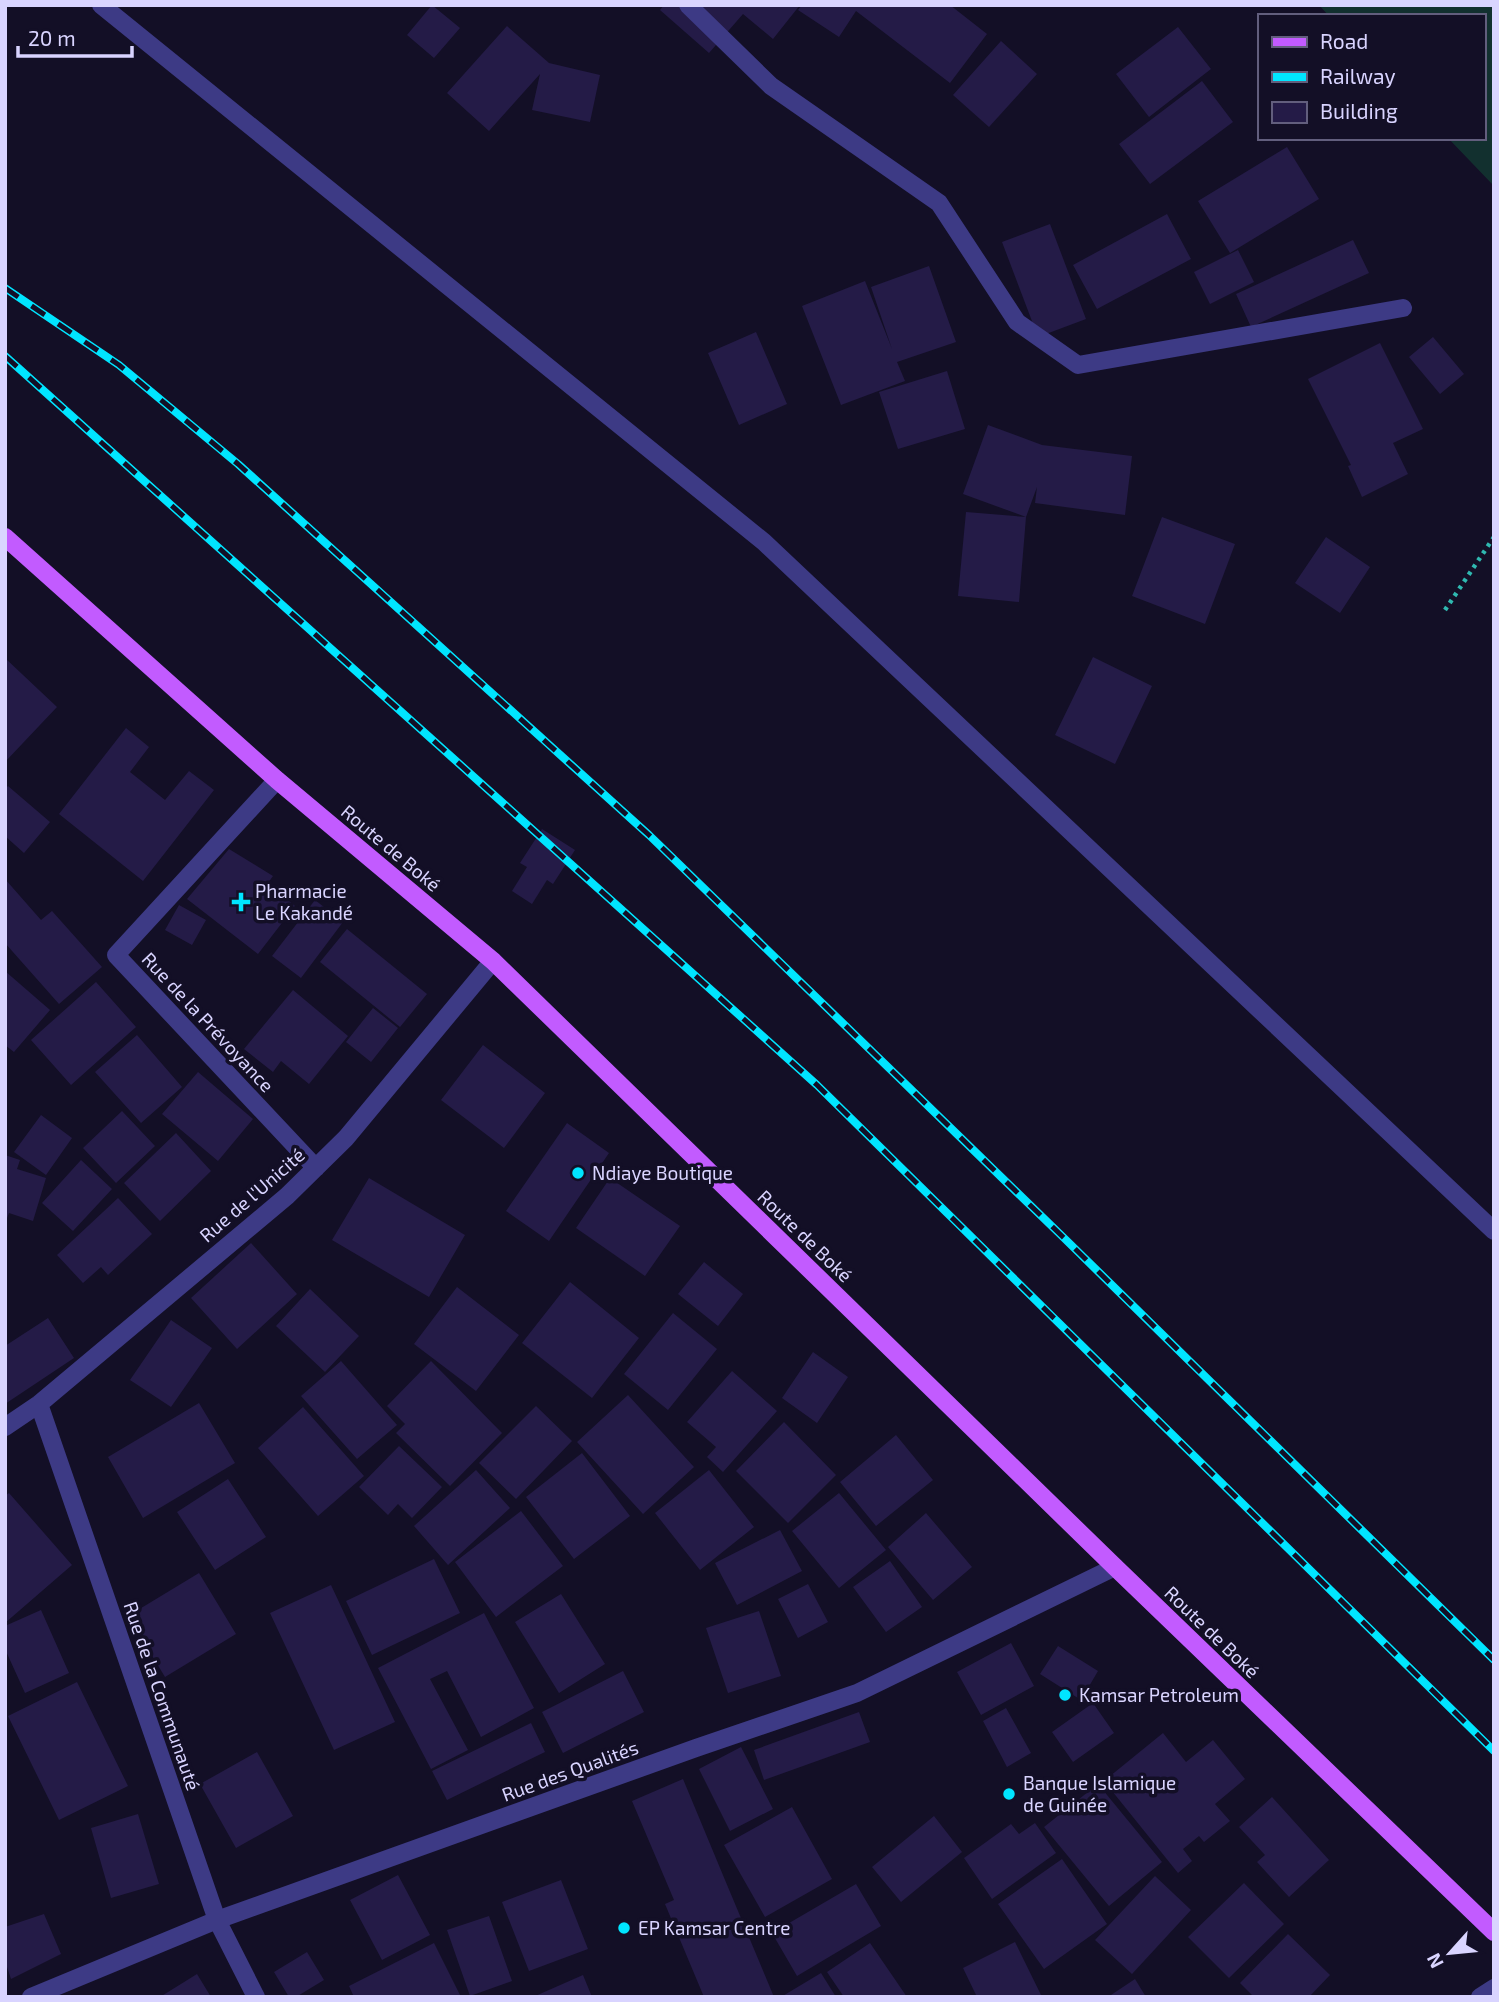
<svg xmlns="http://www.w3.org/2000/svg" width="1499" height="2002" viewBox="0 0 1499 2002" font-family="'Exo 2',sans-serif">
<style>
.green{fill:#12302f}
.building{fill:#241b47}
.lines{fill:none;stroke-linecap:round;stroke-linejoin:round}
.path{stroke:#2fb8b0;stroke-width:4.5;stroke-dasharray:3.5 5;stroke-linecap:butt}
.minor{stroke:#3d3a85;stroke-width:18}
.major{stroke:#c25bff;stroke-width:18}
.rail-casing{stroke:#00e5ff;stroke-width:8}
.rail{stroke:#130f26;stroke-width:5;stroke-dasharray:16;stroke-linecap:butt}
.poi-dot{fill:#00e5ff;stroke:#130f26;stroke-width:2.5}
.labels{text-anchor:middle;stroke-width:7;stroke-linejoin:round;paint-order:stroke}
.street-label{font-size:19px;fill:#d9d4ff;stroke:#130f26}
.poi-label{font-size:19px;fill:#d9d4ff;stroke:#130f26;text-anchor:start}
</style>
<rect width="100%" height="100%" fill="#130f26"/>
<path class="green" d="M1319 5H1494V186L1448 138H1483V16H1329Z"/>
<path class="building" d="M432 5 460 28 434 58 407 35Z
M664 5H800L773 39 743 14 709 53 660 10Z
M802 5H950L987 34 950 83 856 11 839 37 798 10Z
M507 26 549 63 600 75 590 122 532 110 540 74 489 131 447 93Z
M1178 27 1211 69 1149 117 1116 74Z
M1001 41 1037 74 989 127 953 95Z
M1202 81 1233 122 1150 184 1119 144Z
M1287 147 1319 199 1230 253 1198 201Z
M1167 214 1191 259 1097 309 1073 265Z
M1050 224 1086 319 1038 337 1002 242Z
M1353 240 1369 273 1251 327 1236 294Z
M1238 250 1254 282 1210 304 1194 272Z
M929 266 956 342 897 362 905 381 841 405 802 306 865 281 892 349 871 287Z
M756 332 787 404 739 425 708 353Z
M1433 337 1464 374 1440 394 1409 357Z
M1380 343 1423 429 1393 443 1408 474 1362 497 1348 466 1351 465 1308 379Z
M947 371 965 429 898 449 879 392Z
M988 425 1042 445 1132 456 1125 515 1035 503 1037 487 1026 517 1019 602 958 596 966 512 1026 517 963 494Z
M1162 517 1235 544 1205 624 1132 596Z
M1326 537 1370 567 1340 613 1295 583Z
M1093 657 1152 686 1115 764 1055 735Z
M5 658 57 707 5 762Z
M126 728 149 747 130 772 165 800 189 771 214 790 143 881 59 814Z
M8 786 50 822 24 853 5 836V789Z
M542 829 575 850 553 884 547 880 532 904 512 891 527 867 520 863Z
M229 849 273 876 268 883 295 906 258 954 187 899Z
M5 879 41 920 52 911 102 967 59 1004 5 943Z
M315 900 343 922 301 978 272 956Z
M179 905 206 920 192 945 165 930Z
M347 929 427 994 400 1027 320 962Z
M5 971 50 1010 14 1052 5 1045Z
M96 982 136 1027 71 1085 31 1040Z
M293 990 348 1036 309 1084 281 1061 273 1072 244 1049Z
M373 1008 398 1028 371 1062 346 1042Z
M137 1035 182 1087 141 1123 95 1072Z
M483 1045 545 1093 504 1148 441 1100Z
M198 1072 253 1119 218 1161 162 1114Z
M122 1111 155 1146 116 1183 83 1148Z
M41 1115 72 1138 46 1175 14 1152Z
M567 1123 609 1153 549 1241 506 1211Z
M176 1133 211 1171 160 1221 124 1183Z
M5 1155 20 1160 17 1169 46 1178 33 1221 9 1213 5 1223Z
M81 1160 112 1189 73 1231 42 1203Z
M369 1178 465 1235 429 1297 332 1240Z
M610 1178 680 1226 645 1276 576 1228Z
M118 1198 152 1234 108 1275 101 1267 83 1283 57 1255Z
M251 1243 297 1294 237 1349 191 1298Z
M704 1262 743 1294 718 1326 678 1294Z
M570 1282 639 1338 592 1398 522 1343Z
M457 1287 519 1335 476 1391 414 1344Z
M310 1289 359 1336 325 1372 276 1326Z
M673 1313 717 1349 668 1410 624 1374Z
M48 1318 74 1358 5 1404V1346Z
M171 1320 212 1348 171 1407 130 1380Z
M813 1352 848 1377 817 1423 782 1398Z
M341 1361 397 1425 357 1459 301 1396Z
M431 1361 502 1433 450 1486 396 1433 405 1424 387 1406Z
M732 1371 777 1411 723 1472 707 1457 716 1447 687 1422Z
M628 1395 694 1467 643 1514 577 1442Z
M199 1403 235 1463 143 1518 108 1457Z
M536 1406 572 1441 516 1499 479 1463Z
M303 1407 364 1476 318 1516 258 1448Z
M784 1422 836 1475 788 1523 736 1471Z
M896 1435 933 1480 876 1526 840 1482Z
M399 1446 442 1487 412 1518 398 1504 388 1515 359 1487Z
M582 1453 630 1516 574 1559 526 1497Z
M476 1470 510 1508 448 1565 414 1526Z
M709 1470 754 1527 700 1570 655 1513Z
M228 1479 266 1537 215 1570 177 1512Z
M9 1493 72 1565 5 1623V1496Z
M839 1493 886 1550 839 1588 792 1531Z
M521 1511 563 1566 496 1617 455 1562Z
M926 1513 972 1567 933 1600 888 1547Z
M780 1530 802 1571 737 1605 715 1563Z
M434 1559 460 1613 372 1655 346 1601Z
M890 1561 922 1607 886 1632 853 1587Z
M199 1573 236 1634 165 1677 128 1616Z
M808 1584 828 1622 798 1638 778 1599Z
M331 1585 395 1722 334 1750 270 1613Z
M561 1594 605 1664 559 1693 515 1622Z
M41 1610 69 1673 25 1693 5 1649V1626Z
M759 1611 781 1676 728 1693 706 1628Z
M484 1613 534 1708 481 1737 447 1671 430 1679 468 1750 431 1769 378 1668Z
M1011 1643 1034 1686 981 1715 957 1672Z
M1058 1646 1098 1671 1081 1700 1040 1674Z
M623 1671 644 1712 563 1753 542 1712Z
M77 1682 128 1786 59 1820 8 1716Z
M1093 1703 1114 1733 1073 1762 1052 1732Z
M1006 1708 1031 1753 1007 1767 983 1721Z
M859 1712 870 1742 764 1780 754 1750Z
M531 1723 545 1752 447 1800 432 1771Z
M1163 1733 1186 1762 1213 1740 1245 1779 1215 1804 1230 1821 1204 1842 1199 1836 1183 1849 1192 1861 1178 1873 1104 1781Z
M741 1747 773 1809 730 1831 699 1769Z
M257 1752 293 1816 236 1848 200 1784Z
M683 1779 725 1880 774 1997H704L665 1904 674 1900 632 1801Z
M1098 1784 1162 1862 1109 1906 1044 1827Z
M1272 1797 1329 1860 1289 1897 1257 1862 1265 1855 1239 1827Z
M792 1807 832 1879 765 1917 724 1845Z
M138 1814 159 1884 111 1898 91 1828Z
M934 1816 962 1852 901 1902 872 1867Z
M1035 1823 1056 1853 992 1899 964 1858 1011 1824 1019 1834Z
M1062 1859 1107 1924 1044 1969 998 1904Z
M398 1875 430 1935 382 1960 350 1900Z
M1155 1876 1191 1910 1132 1974 1095 1940Z
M561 1880 588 1949 529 1971 502 1902Z
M1244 1883 1284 1924 1229 1978 1188 1937Z
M856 1884 881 1926 797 1976 772 1933Z
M44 1914 61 1954 11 1979 5 1961V1927Z
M489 1916 512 1981 470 1996 447 1930Z
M1288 1934 1330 1975 1309 1997H1254L1240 1983Z
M1015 1942 1042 1997H977L963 1968Z
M434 1943 461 1997H354L349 1986Z
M870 1943 907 1997H844L827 1972Z
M307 1952 324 1980 296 1997H289L274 1972Z
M821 1973 836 1997H781Z
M197 1974 211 1997H160Z
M583 1975 592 1997H533Z
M1135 1979 1146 1997H1108Z"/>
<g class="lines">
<path class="path" d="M1445 610 1494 537"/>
<path class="minor" d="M101 5 764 542 1494 1231
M688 5 771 86 939 203 1017 322 1078 365 1403 308
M277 780 116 955 316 1168
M39 1404 217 1920 256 1997
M5 1427 39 1404 287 1196 346 1138 493 961
M31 1997 217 1920 696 1748 857 1693 1115 1567
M1480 1997 1494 1988"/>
<path class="major" d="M5 537 277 780 493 961 1115 1567 1494 1932"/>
<g class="rail-casing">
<path id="rail" d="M5 288 119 365 238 464 649 835 1063 1237 1494 1660
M5 356 817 1085 1494 1751"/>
</g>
<use href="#rail" class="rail"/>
</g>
<g class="poi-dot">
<path d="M237.5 891.5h7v7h7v7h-7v7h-7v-7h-7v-7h7z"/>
<circle cx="578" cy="1173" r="7"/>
<circle cx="1065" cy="1695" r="7"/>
<circle cx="1009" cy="1794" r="7"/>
<circle cx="624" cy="1928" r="7"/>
</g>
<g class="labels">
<g class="street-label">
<text transform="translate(391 848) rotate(40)" y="7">Route de Boké</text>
<text transform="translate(208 1022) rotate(47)" y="7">Rue de la Prévoyance</text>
<text transform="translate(252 1195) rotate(-41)" y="7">Rue de l'Unicité</text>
<text transform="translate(805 1236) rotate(44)" y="7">Route de Boké</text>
<text transform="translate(1212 1632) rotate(44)" y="7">Route de Boké</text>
<text transform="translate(162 1696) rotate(71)" y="7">Rue de la Communauté</text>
<text transform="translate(570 1771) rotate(-20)" y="7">Rue des Qualités</text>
</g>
<g class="poi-label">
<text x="255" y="898">Pharmacie<tspan x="255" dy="22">Le Kakandé</tspan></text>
<text x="592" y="1180">Ndiaye Boutique</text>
<text x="1079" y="1702">Kamsar Petroleum</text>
<text x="1023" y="1790">Banque Islamique<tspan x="1023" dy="22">de Guinée</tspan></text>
<text x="638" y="1935">EP Kamsar Centre</text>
</g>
</g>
<rect width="1499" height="2002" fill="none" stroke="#d9d4ff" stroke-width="14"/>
<rect x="1258" y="14" width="228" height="126" fill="#130f26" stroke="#625e7d" stroke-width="2"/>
<rect x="1272" y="37" width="35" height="10" fill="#c25bff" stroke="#625e7d" stroke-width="2"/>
<text x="1320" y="49" font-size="21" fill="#d9d4ff">Road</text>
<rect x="1272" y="72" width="35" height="10" fill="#00e5ff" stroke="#625e7d" stroke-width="2"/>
<text x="1320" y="84" font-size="21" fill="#d9d4ff">Railway</text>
<rect x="1272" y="102" width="35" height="21" fill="#241b47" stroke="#625e7d" stroke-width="2"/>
<text x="1320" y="119" font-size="21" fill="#d9d4ff">Building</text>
<g transform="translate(1450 1953) rotate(243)" stroke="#130f26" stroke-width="5" paint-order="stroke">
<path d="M0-5L12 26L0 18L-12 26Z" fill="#d9d4ff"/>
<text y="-10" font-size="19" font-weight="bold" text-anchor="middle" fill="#d9d4ff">N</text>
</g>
<path d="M18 46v10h114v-10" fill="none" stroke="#d9d4ff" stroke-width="3.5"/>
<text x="28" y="46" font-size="21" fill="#d9d4ff" stroke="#130f26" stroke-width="5" paint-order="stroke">20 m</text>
</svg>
